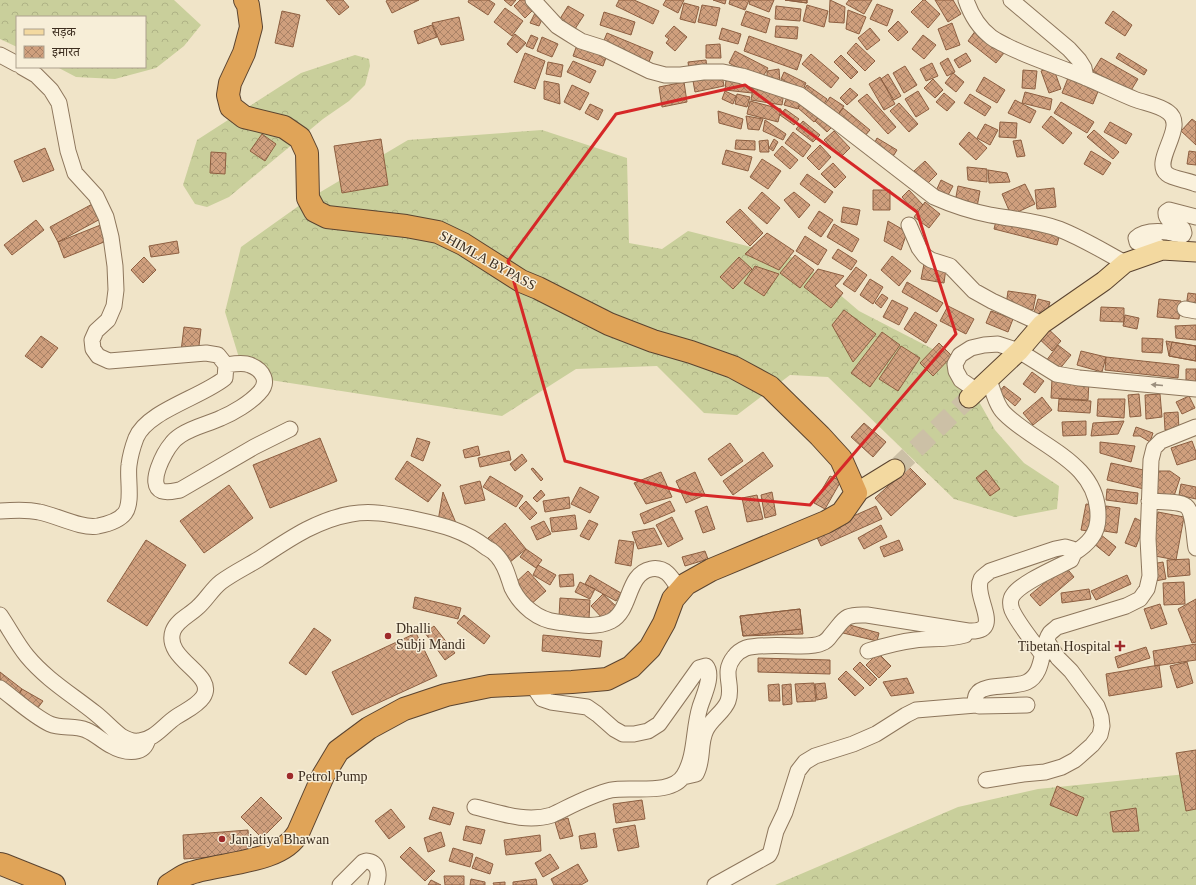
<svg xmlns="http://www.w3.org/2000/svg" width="1196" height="885" viewBox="0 0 1196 885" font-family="'Times New Roman','Noto Sans Devanagari',serif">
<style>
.forest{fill:url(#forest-crowns)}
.building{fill:url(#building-cross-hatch);stroke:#8d5f41}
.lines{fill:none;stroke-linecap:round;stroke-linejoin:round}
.major-tunnel{stroke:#ccc0a6;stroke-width:19;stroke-dasharray:19 10;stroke-linecap:butt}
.minor-casing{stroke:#8d765c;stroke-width:17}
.major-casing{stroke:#5b4430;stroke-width:21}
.highway-casing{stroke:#5b4430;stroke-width:24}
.minor{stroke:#faf1dc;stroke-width:15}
.major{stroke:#f3d9a0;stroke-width:19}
.highway{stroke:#e0a458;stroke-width:22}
.oneway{fill:#9c907e}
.marked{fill:none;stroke:#d62828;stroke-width:3;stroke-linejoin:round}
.poi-dot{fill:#9e2a2b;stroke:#f7eed8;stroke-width:1.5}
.labels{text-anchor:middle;stroke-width:3;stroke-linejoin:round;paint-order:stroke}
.street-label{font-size:14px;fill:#3d2e20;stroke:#f7eed8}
.poi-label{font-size:14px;fill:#3d2e20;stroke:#f7eed8;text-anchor:start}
</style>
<defs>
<pattern id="forest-crowns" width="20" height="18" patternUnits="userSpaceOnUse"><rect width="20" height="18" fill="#c9cf9b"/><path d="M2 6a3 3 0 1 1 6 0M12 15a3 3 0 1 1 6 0" fill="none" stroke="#aeb285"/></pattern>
<pattern id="building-cross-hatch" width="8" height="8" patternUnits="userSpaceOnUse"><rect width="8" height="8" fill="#cf9f7d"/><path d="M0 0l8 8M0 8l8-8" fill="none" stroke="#a98266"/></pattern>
</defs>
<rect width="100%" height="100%" fill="#f0e4c8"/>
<path class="forest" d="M0 0H174L201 25 184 46 156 68 115 79 76 77 57 67H145V17H17V47L0 39Z
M355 55 369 59 370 66 365 85 349 101 323 119 229 197 207 207 195 204 183 185 197 140 301 73Z
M542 130 627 158 629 243 662 249 688 231 798 259 859 311 956 361 995 430 1024 463 1059 486 1057 509 1015 517 954 499 828 377 790 375 737 415 704 413 657 366 576 369 502 416 264 379 240 361 225 312 241 247 307 200 408 140Z
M1196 773V885H775L958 807 1038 789Z"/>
<path class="building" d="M326 0H343L349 7 339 15Z
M388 0H419L392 13 386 1Z
M469 0H489L495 4 488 15 468 2Z
M504 0H516L511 6Z
M520 0H531L537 6 525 18 514 6Z
M619 0H634L659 11 653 24 616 6Z
M666 0H684L678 13 663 5Z
M713 0H726L725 4Z
M730 0H749L745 10 729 4Z
M750 0H774L769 12 749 4Z
M785 0H807V3Z
M785 0H807V3Z
M830 0 845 7 844 23 829 22Z
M849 0H872L864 14 846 4Z
M923 0H925L940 14 928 28 911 12Z
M935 0H953L961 14 948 22Z
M684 3 699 7 695 23 680 19Z
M877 4 893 10 887 26 870 19Z
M702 5 720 8 716 26 698 22Z
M807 5 828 11 824 27 803 21Z
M568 6 584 15 573 32 558 22Z
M776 6 801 9 800 21 775 19Z
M505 8 523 21 512 36 494 22Z
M848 10 866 17 859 34 846 29Z
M282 11 300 15 293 47 275 43Z
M536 11 544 15 539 26 530 23Z
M746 11 770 19 766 33 741 25Z
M1113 11 1132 25 1125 36 1105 23Z
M604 12 635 22 631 35 600 25Z
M459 17 464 40 441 45 432 23Z
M898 21 908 32 898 41 888 31Z
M952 23 960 45 946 50 938 29Z
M432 25 437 37 418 44 414 31Z
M674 26 687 37 675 51 666 43 669 39 665 36Z
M776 26 798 27 797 39 775 37Z
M722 28 741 34 738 44 719 39Z
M870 28 880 40 867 50 858 38Z
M976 30 1004 53 996 63 968 41Z
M607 33 653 52 648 64 602 45Z
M515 34 526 43 517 53 507 44Z
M531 35 538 38 533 49 526 46Z
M923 35 936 45 924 59 912 49Z
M749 36 802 55 797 70 744 51Z
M542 37 558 44 552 57 537 51Z
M856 43 875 61 865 71 847 53Z
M720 44 721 58H706V45Z
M577 45 607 55 603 66 573 56Z
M735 51 768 68 761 80 729 63Z
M525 53 545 61 535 89 514 82Z
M966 53 971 61 959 68 954 60Z
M1119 53 1147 70 1144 75 1116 58Z
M811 54 839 78 831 88 802 64Z
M841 55 858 72 851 79 834 62Z
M948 58 955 72 947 76 940 63Z
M1101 58 1138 79 1130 92 1093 71Z
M706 60 707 68 689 70 688 62Z
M573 61 596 71 590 83 567 72Z
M548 62 563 65 561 77 546 74Z
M932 63 938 76 926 81 920 69Z
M905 66 917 85 904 93 893 73Z
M1053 67 1061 89 1049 93 1041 71Z
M779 69 780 84 767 83V71Z
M1023 70 1037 71 1035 89 1022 88Z
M784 72 806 83 803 90 781 79Z
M953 73 964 82 956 92 945 83Z
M888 74 901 96 894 100 881 79Z
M722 75 724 86 695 92 693 81Z
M880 77 895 104 884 110 869 84Z
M984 77 1005 90 997 103 976 91Z
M1068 78 1099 89 1093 104 1062 93Z
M933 79 943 90 935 98 924 88Z
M726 80 753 83 752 93 725 90Z
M544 81 559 84 560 104 544 99Z
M684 82 687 102 662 107 659 87Z
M572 85 589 93 580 110 564 102Z
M807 85 827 99 822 107 802 93Z
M753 88 784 92 782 105 751 100Z
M850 88 858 95 847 105 840 98Z
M725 91 736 96 733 104 722 99Z
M918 91 929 109 916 117 905 99Z
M1025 92 1052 99 1050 110 1022 103Z
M944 93 955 102 947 111 936 102Z
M737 94 750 97 747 107 735 104Z
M788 94 801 99 798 109 784 105Z
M867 94 896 127 888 134 858 101Z
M970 94 991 107 985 116 964 103Z
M830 97 844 106 835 119 821 110Z
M805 100 821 114 814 122 798 108Z
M1015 100 1036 111 1030 123 1008 113Z
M750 101 781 109 778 122 747 114Z
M1061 102 1094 122 1087 133 1054 113Z
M899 103 918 124 909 132 890 111Z
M590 104 603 110 598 120 585 113Z
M843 108 870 130 864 137 837 116Z
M785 109 799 119 794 125 780 115Z
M718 111 743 119 741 129 719 123Z
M823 113 834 125 827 132 815 121Z
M746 116 763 119 759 130 748 129Z
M1051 116 1072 133 1063 144 1042 127Z
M1192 119 1196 122V145L1181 131Z
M765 120 786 134 783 140 763 131Z
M803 121 820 135 813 142 796 129Z
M1000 122 1017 123 1016 138 999 137Z
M1110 122 1132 134 1126 144 1104 132Z
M985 124 998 130 990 145 977 138Z
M1094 130 1119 152 1113 159 1087 137Z
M834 131 850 148 841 157 824 140Z
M793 132 811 146 803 157 785 143Z
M969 132 987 148 976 160 959 144Z
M262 134 276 144 265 161 250 151Z
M877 138 897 150 892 158 873 146Z
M381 139 388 185 342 193 334 146Z
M774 139 778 142 773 151 769 148Z
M736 140 755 141V150L735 149Z
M768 140 769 152H760L759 141Z
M1021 140 1025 156 1017 157 1013 141Z
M820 145 831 157 819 170 807 158Z
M782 146 798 160 790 169 774 155Z
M45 148 54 170 23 182 14 161Z
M726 150 752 157 748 171 722 164Z
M1091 151 1111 163 1103 175 1084 164Z
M1189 151 1196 152V165L1187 164Z
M211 152 226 153 225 174 210 173Z
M762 159 781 171 768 189 750 177Z
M925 161 937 174 927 184 914 171Z
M833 163 846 177 835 188 821 174Z
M967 167 987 169V182L968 180Z
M988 170 1007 173 1010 182 989 183Z
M807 174 833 192 825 203 800 184Z
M941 180 953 186 947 197 936 191Z
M1025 184 1035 204 1011 215 1002 194Z
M958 186 980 191 977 207 955 202Z
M1054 188 1056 207 1037 209 1035 190Z
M873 190H890V210H873Z
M909 190 923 205 915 212 902 197Z
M762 192 780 208 767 224 748 208Z
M794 192 810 205 799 218 784 200Z
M96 202 104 217 58 242 50 227Z
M925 202 940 214 929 228 914 217Z
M843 207 860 210 857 225 841 222Z
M740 209 763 233 750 246 726 222Z
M819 211 833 220 821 237 808 228Z
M997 217 1060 233 1057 245 994 229Z
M36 220 44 230 12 255 4 245Z
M888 221 907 232 901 250 884 241Z
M103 224 109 240 64 258 58 242Z
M834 224 859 239 852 252 827 237Z
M767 233 794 251 779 270 745 254Z
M805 236 827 250 818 265 796 251Z
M177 241 179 253 151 257 149 246Z
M838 249 857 261 851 270 832 258Z
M795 255 814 270 800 288 780 273Z
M892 256 911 271 899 286 881 270Z
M144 257 156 270 143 283 131 270Z
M739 257 752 269 733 289 720 277Z
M924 264 946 268 944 283 921 279Z
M755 266 779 274 764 296 744 283Z
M856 267 867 275 855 292 843 284Z
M818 269 844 276 835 286 843 293 831 308 804 287Z
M870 279 883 287 873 304 860 295Z
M907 282 943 303 937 312 902 292Z
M1008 291 1036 295 1033 310 1006 305Z
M1188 293 1196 294V308L1186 307Z
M882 294 888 298 881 308 875 303Z
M1038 299 1050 302 1045 320 1033 316Z
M1159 299 1181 301 1179 319 1157 317Z
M892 300 908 308 899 325 883 317Z
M948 306 974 319 966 334 940 321Z
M1101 307 1124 308V322L1100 321Z
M844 310 876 334 853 362 832 325Z
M991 311 1013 319 1008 332 986 323Z
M915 312 937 325 926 343 904 329Z
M1125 315 1139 318 1137 329 1123 326Z
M1043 324 1061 341 1052 351 1034 334Z
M1196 325V340L1176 338 1175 326Z
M184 327 201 329 198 354 181 351Z
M882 332 900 345 870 387 851 373Z
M41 336 58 348 42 368 25 356Z
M1142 338 1163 339 1162 353 1142 352Z
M1166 341 1196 346V361L1169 356Z
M1172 342 1196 346V361L1169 356Z
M939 343 952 356 933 376 920 363Z
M1058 345 1071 355 1058 371 1046 361Z
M901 346 920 358 898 391 879 379Z
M1081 351 1106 357 1102 372 1077 365Z
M1106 357 1179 365 1178 378 1105 370Z
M1186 369H1196V382H1186Z
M1032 372 1044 381 1035 393 1023 384Z
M1052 379 1089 381 1088 400 1051 398Z
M1004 386 1021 399 1015 406 999 392Z
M1139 394 1141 416 1130 417 1128 395Z
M1160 394 1162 417 1146 419 1145 395Z
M1189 396 1195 408 1182 414 1176 402Z
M1042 397 1052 410 1033 425 1023 413Z
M1059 399 1091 401 1090 413 1058 411Z
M1098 399H1125L1124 418 1097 416Z
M1178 412 1179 429 1165 430 1164 413Z
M1086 421V435L1063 436 1062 422Z
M1124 421 1118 434 1091 436 1093 423Z
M864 423 886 442 873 457 851 437Z
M1136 427 1153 433 1150 442 1140 436H1133Z
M320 438 337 481 270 508 253 465Z
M417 438 430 442 423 461 411 456Z
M1192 441 1196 452V459L1177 465 1171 448Z
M1100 442 1135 446 1131 462 1100 453Z
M730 443 743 461 721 476 708 459Z
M478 446 480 455 465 458 463 450Z
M509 451 511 460 480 467 478 458Z
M763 452 773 466 733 495 723 481Z
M522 454 527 461 515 471 510 464Z
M407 461 441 485 428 502 395 479Z
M1111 463 1148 471 1144 489 1107 480Z
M909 467 926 484 891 516 875 498Z
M533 468 543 479 541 481 531 469Z
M986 470 1000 489 990 496 976 478Z
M1153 471H1170L1180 478 1173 499 1153 491Z
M661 472 672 497 646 504 634 483Z
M695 472 705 495 686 503 676 481Z
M490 476 523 496 516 507 483 487Z
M830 476 841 481 825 509 814 503Z
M480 481 485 500 465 504 460 486Z
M1181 484 1196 487V499L1179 495Z
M229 485 253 518 204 553 180 521Z
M580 487 599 497 590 513 571 504Z
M1107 489 1138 493 1137 504 1106 500Z
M541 490 545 495 537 502 533 498Z
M443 492 456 523 438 521Z
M772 492 776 515 765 518 761 495Z
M757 495 763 519 747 522 742 498Z
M569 497 570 508 545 512 543 501Z
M526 501 537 513 530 520 519 508Z
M670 501 675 511 644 524 640 514Z
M1086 504 1094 505 1089 531 1081 530Z
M707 506 715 529 703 533 695 511Z
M876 506 882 519 821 546 815 533Z
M1106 506 1120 508 1117 533 1104 531Z
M1158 512 1184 517 1176 560 1150 555Z
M575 515 577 529 552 532 550 518Z
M672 517 683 539 668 547 656 525Z
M1135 518 1145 523 1136 547 1125 543Z
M589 520 598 524 589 540 580 536Z
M544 521 551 534 537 540 531 527Z
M505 523 526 549 509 563 488 538Z
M881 525 887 537 864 549 858 538Z
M654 528 662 544 638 549 632 532Z
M1100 534 1116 547 1109 556 1093 543Z
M146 540 186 565 147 626 107 601Z
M619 540 634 542 631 566 615 563Z
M899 540 903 550 884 557 880 547Z
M526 549 542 560 536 568 520 557Z
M705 551 708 559 685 566 682 557Z
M1189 559 1190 575 1168 577 1167 560Z
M1163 562 1166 579 1155 581 1152 564Z
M538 565 556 575 550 585 533 575Z
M1065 566 1074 577 1040 606 1030 595Z
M528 571 546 591 530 605 513 585Z
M573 574 574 586 560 587 559 575Z
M590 575 621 593 616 601 585 584Z
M1127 575 1131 584 1096 600 1091 591Z
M580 582 595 589 590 599 575 592Z
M1184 582 1185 604 1164 605 1163 583Z
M1089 589 1091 599 1062 603 1061 593Z
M603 594 617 607 604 620 591 606Z
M415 597 461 608 458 619 413 608Z
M560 598 590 600 589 619 559 617Z
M1196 599V642L1192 643 1178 609Z
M1160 604 1167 624 1151 629 1144 609Z
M800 609 802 629 743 636 740 616Z
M800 609 803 634 743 636 740 616Z
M464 615 490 636 484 644 457 623Z
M846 624 879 633 877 641 843 633Z
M434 626 455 653 445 660 425 633Z
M314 628 331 640 306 675 289 663Z
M416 633 437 676 352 715 332 672Z
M543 635 602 641 600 657 542 651Z
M1196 644V660L1155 666 1153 651Z
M1146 647 1150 658 1118 668 1115 657Z
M878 653 891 666 879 678 866 665Z
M758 658 830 660V674L758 672Z
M860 662 877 679 870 686 853 669Z
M1187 662 1193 683 1177 688 1170 666Z
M1159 665 1162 687 1109 696 1106 674Z
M846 671 864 688 855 696 838 679Z
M0 672 22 689 19 694 0 679Z
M907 678 914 693 891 696 883 682Z
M814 683 816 701 797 702 795 684Z
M825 683 827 698 817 700 815 684Z
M779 684 780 701H769L768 685Z
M791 684 792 704 783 705 782 685Z
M22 689 43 701 37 709 17 698Z
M1196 750V809L1186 811 1176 753Z
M1057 786 1084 798 1077 816 1050 805Z
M261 797 282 818 262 838 241 817Z
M642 800 645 819 616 823 613 804Z
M433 807 454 813 450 825 429 819Z
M1136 808 1139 831 1113 832 1110 812Z
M391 809 405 827 389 839 375 821Z
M568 818 573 836 560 839 555 822Z
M635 825 639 847 618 851 613 829Z
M466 826 485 830 481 844 463 840Z
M248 830 250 854 184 859 183 835Z
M441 832 445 846 428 852 424 838Z
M595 833 597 847 581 849 579 836Z
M540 835 541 851 506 855 504 840Z
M410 847 435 871 425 881 400 857Z
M453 848 473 854 470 867 449 861Z
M550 854 559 868 543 877 535 863Z
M476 857 493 864 490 874 472 868Z
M578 864 588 881 581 885H554L551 879Z
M444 876H464V885H445Z
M471 879 485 882V885H470Z
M536 879 537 885H513V882Z
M431 880 441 885H428Z
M505 882V885H494L493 883Z"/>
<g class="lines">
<path class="major-tunnel" d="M895 469 969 398"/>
<g class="minor-casing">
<path id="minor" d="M533 0 557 26 568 33 581 41 603 48 650 71 665 75H681L703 72H723L742 76 800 95 838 123 934 197C952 205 970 211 990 215 1012 219 1037 221 1059 229 1082 238 1103 251 1125 263
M966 0C971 15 978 27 991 37 996 41 1002 43 1007 46 1027 56 1048 63 1069 71 1091 79 1112 90 1134 99 1144 103 1159 105 1168 112 1188 126 1151 161 1167 174 1173 179 1188 180 1196 184
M1011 0 1069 49 1079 60 1084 68 1086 78
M0 55 17 64
M909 225 919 248 925 256 931 260 950 266 974 291 992 301 1042 324
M1162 250 1154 243 1137 242 1136 238C1143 231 1158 231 1167 232 1172 233 1177 235 1183 235L1184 233 1183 229C1177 225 1165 221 1166 212L1169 210 1196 217
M1185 309 1196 311
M226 365C233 364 243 362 250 365 263 370 270 382 259 393 250 403 233 413 221 418 208 424 193 427 181 435 178 437 174 440 172 443 165 451 146 485 162 491 168 493 174 491 180 490L254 447 290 429
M989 380C993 390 996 405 1004 413 1036 446 1099 461 1098 517 1098 534 1088 544 1074 553
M977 391 961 380 956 371 955 364 960 355 971 348 984 345 998 344 1019 351 1056 374 1079 378 1196 389
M1149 501C1158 502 1179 501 1186 506 1194 512 1194 539 1196 548
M0 511C13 510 27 509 39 512 56 515 81 529 98 526 108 524 119 521 125 513 133 502 127 478 129 465 130 457 133 446 136 438 147 411 202 397 225 378L226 365 218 355 206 353 109 361 98 356 93 349 92 340 96 331 108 320 114 306 116 290 115 266 111 237 106 217 96 196 75 173 68 151 59 103 51 90 36 75 22 67
M0 615C9 628 17 644 27 656 46 679 71 694 95 713 104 720 112 729 121 736 126 739 133 742 139 741 154 740 164 725 176 717 185 711 197 706 203 697 218 674 163 660 173 631 177 620 190 615 198 607 206 600 212 589 221 582 233 573 246 567 259 559 288 540 316 520 351 514 373 510 393 515 414 519 442 525 464 530 487 548 491 550 495 553 498 557 506 566 508 577 512 588 521 606 538 620 557 622 574 624 595 629 611 621 632 610 626 574 651 569 667 566 673 580 680 591
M868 651C884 646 898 642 915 640 931 638 949 640 965 635
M0 688C15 699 33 716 50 724 61 729 75 725 86 730 96 734 103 742 112 746 122 752 142 756 147 742
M1027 705 979 706 975 703C975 700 975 696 977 694 983 683 1015 688 1027 682 1045 673 1040 647 1050 633 1052 631 1055 629 1057 627L1126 606 1140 599 1147 589 1150 576 1148 539 1151 460 1154 448 1161 441 1196 427
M683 777 696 774C704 760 699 744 706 730 711 719 724 712 728 701 734 685 721 673 734 657 737 653 741 650 746 648 760 644 785 646 801 646 807 646 816 646 822 643 825 642 829 638 831 635 845 619 843 614 867 615L968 631C1006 633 972 597 981 579 983 576 987 574 990 571L1055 549 1065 547 1072 549 1074 553 1071 560C1056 568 1022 582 1013 595 1010 599 1010 605 1012 610 1018 624 1034 642 1043 656
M986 780 1023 774 1045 772 1062 767 1075 760 1092 745 1100 735 1102 726 1101 717 1097 706 1071 671 1058 658 1047 641
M475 807C500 813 526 823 552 815 571 806 590 795 611 790 631 786 672 796 684 775 696 755 693 729 700 707 703 697 714 675 706 666L699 668 659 724 648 731 634 734H623L614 729 597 714 587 707 551 702 542 699 531 683
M340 885 363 862 366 861C379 862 380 875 376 885
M715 885 769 855 771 851 776 831 785 812 798 771 805 762 815 756 853 744 876 734 906 715 916 710 976 705"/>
</g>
<g class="major-casing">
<path id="major" d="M969 398 1019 351 1042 324 1104 281 1125 263 1162 250 1196 252
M856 493 895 469"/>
</g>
<g class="highway-casing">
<path id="highway" d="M0 864 4 865 54 885
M169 885C176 881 183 875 191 873 220 863 282 863 298 833L323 776 338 751 369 728 404 709 446 695 490 686 572 682 607 679 631 667 650 648 664 623 673 599 686 584 711 570 826 522 842 513 856 493 841 459 820 436 770 387 733 367 691 352 653 341 609 324 538 288 521 281 463 244 438 232 406 226 327 217 315 211 308 198 307 153 300 138 284 127 244 117 231 107 228 95 230 83 244 53 251 27 248 5 245 0"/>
</g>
<use href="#minor" class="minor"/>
<use href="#major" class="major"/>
<use href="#highway" class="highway"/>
</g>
<defs><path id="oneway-solid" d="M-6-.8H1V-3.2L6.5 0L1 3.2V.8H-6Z"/></defs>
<use class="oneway" href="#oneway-solid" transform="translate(1157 385) rotate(-175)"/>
<path class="marked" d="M745 85 917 212 956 334 810 505 691 494 565 461 508 261 616 114Z"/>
<g class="poi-dot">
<circle cx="388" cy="636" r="4"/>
<path d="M1118 640h4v4h4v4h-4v4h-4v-4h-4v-4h4z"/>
<circle cx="290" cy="776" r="4"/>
<circle cx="222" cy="839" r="4"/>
</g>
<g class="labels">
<g class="street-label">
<text transform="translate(488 260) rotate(29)" y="5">SHIMLA BYPASS</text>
</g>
<g class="poi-label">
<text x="396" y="633">Dhalli<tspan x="396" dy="16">Subji Mandi</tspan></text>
<text x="1111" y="651" text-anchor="end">Tibetan Hospital</text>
<text x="298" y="781">Petrol Pump</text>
<text x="230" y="844">Janjatiya Bhawan</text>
</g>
</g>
<rect x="16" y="16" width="130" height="52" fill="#f7eed8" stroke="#ada18e"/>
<rect x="24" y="29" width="20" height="6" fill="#f3d9a0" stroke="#ada18e"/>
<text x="52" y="36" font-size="12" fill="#3d2e20">सड़क</text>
<rect x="24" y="46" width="20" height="12" fill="url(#building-cross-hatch)" stroke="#ada18e"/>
<text x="52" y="56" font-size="12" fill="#3d2e20">इमारत</text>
</svg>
